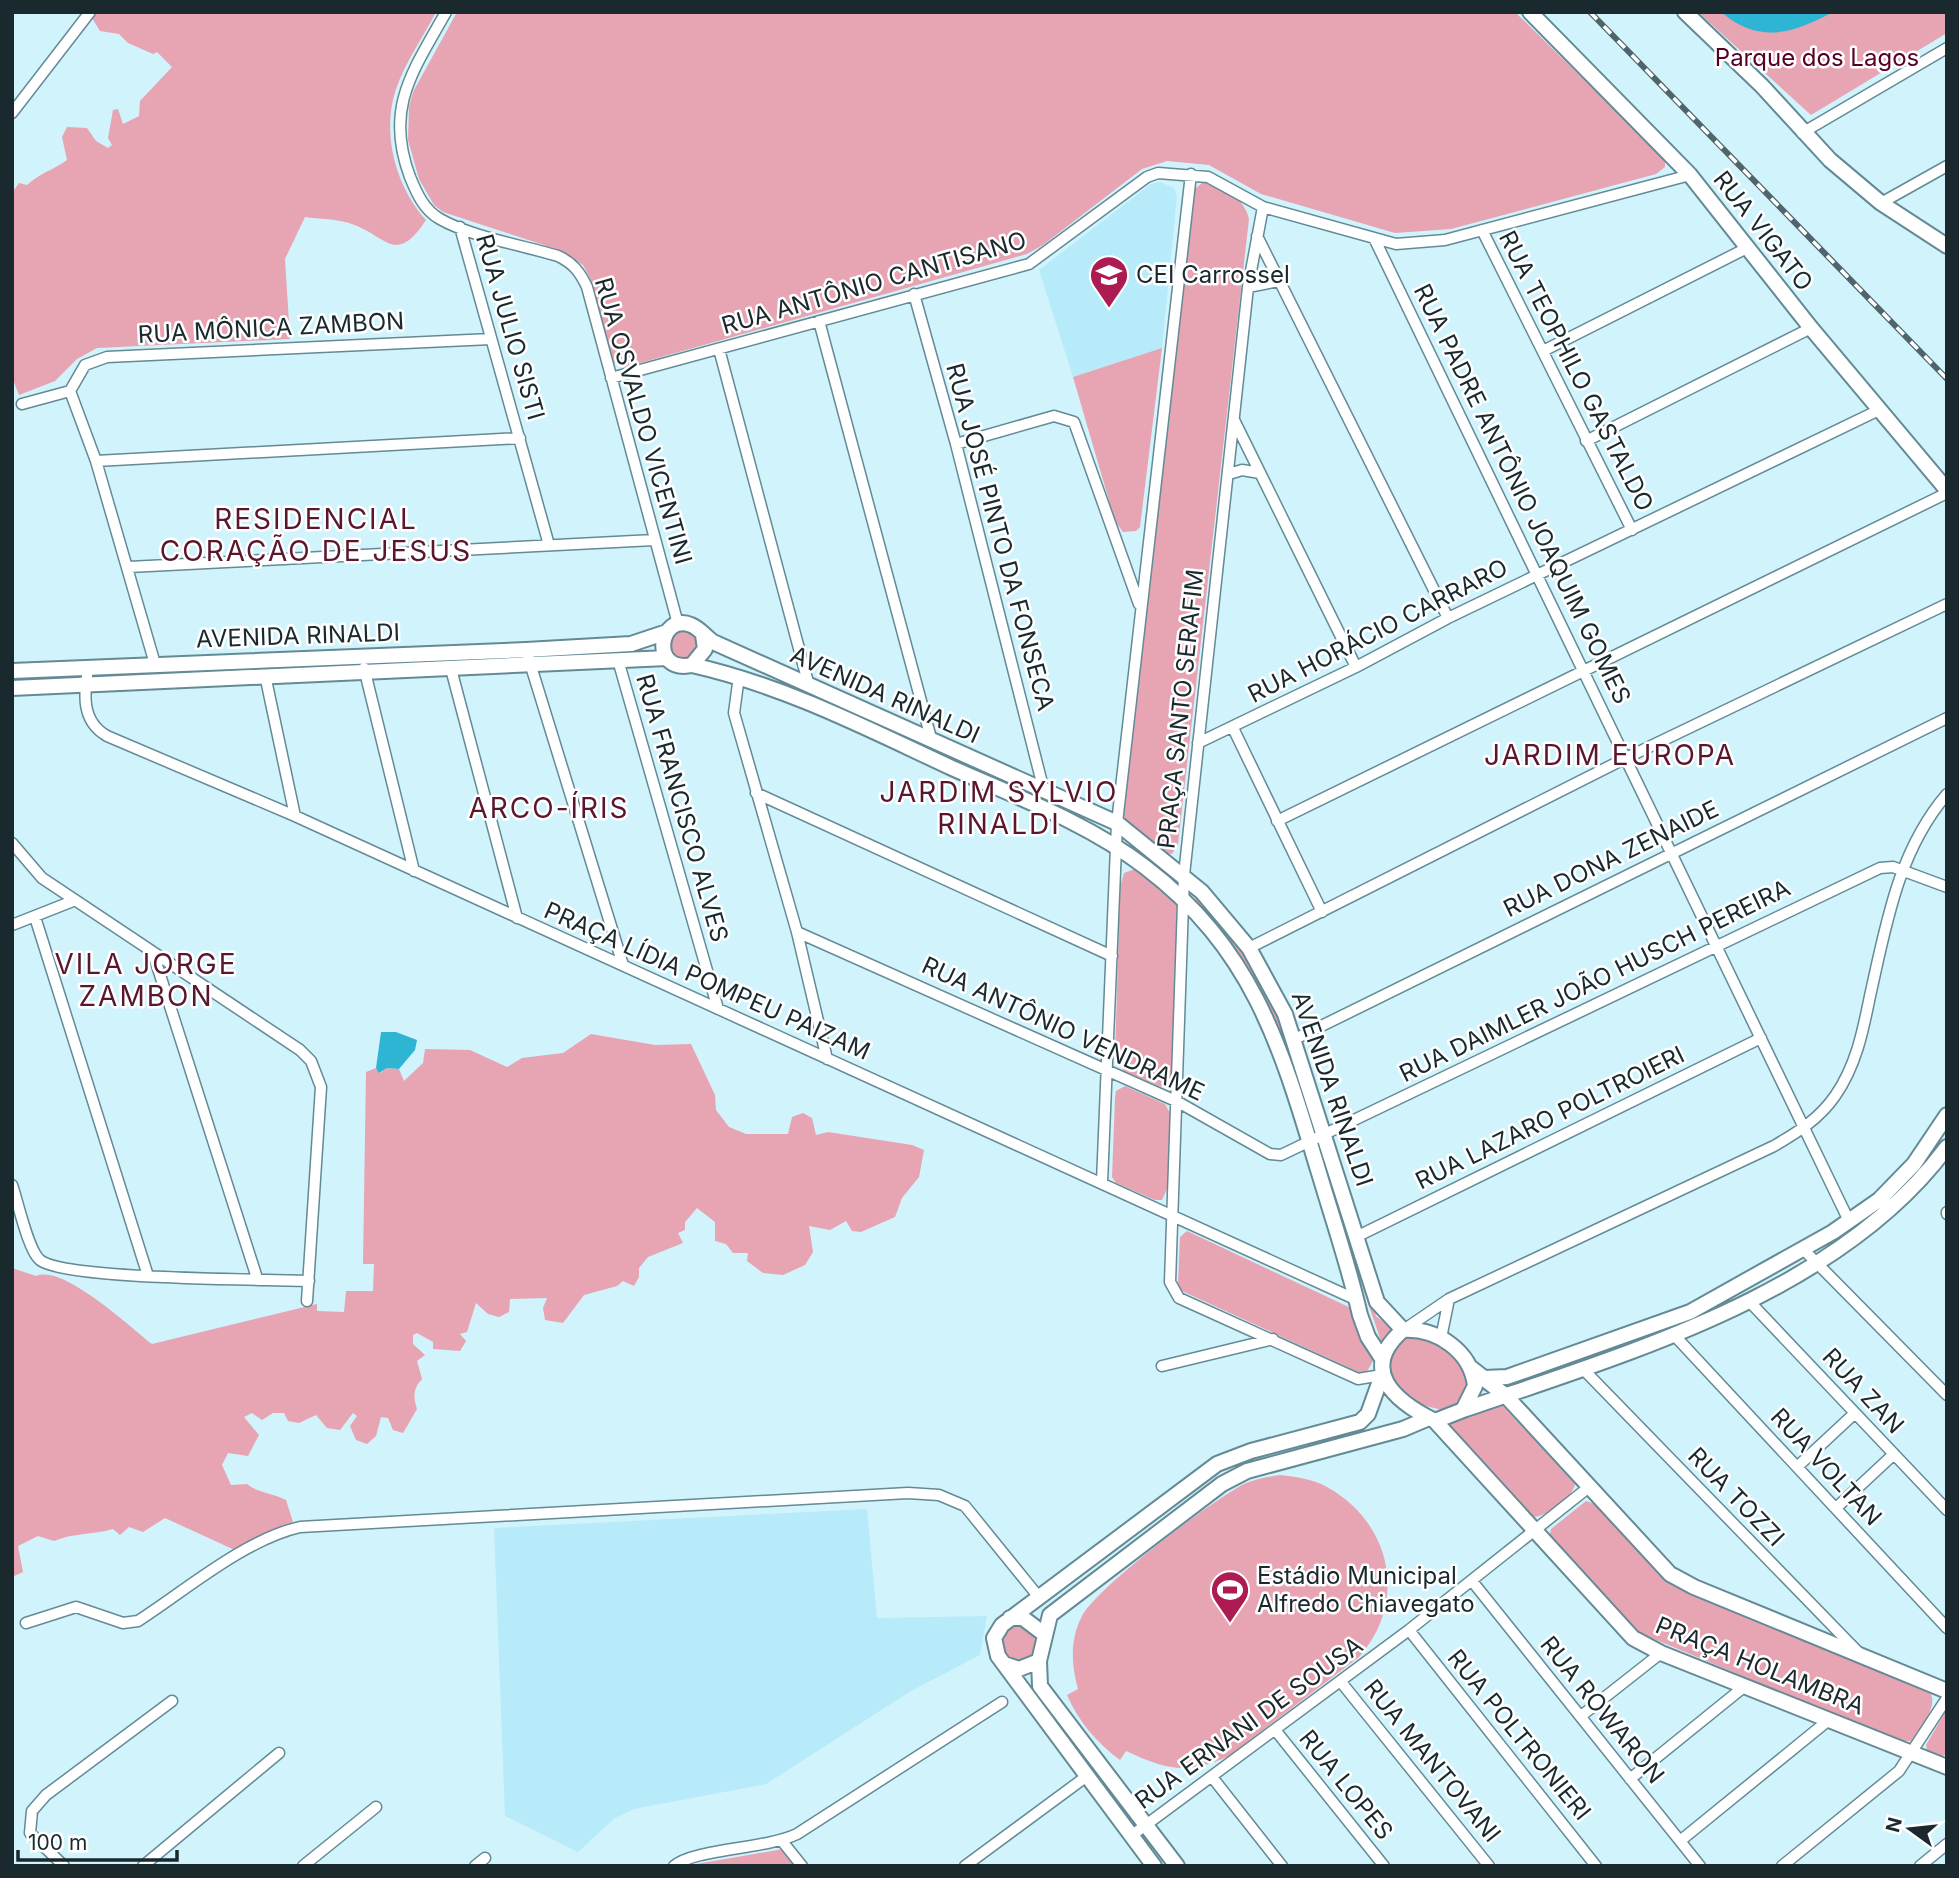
<svg xmlns="http://www.w3.org/2000/svg" width="1959" height="1878" viewBox="0 0 1959 1878" font-family="Inter,sans-serif">
<style>
.built{fill:#b8ebfa}
.green{fill:#e7a4b2}
.water{fill:#2db5d3}
.lines{fill:none;stroke-linecap:round;stroke-linejoin:round}
.street-casing{stroke:#638a95;stroke-width:13}
.secondary-casing{stroke:#638a95;stroke-width:18}
.street{stroke:#fff;stroke-width:10}
.secondary{stroke:#fff;stroke-width:14}
.rail-casing{stroke:#50656b;stroke-width:6}
.rail{stroke:#fff;stroke-width:3.5;stroke-dasharray:10;stroke-linecap:butt}
.labels{text-anchor:middle;stroke-width:5;stroke-linejoin:round;paint-order:stroke}
.park-label{font-size:24px;fill:#570024;stroke:#fff}
.street-label{font-size:24px;fill:#19292d;stroke:#fff}
.poi-label{font-size:24px;fill:#19292d;stroke:#fff;text-anchor:start}
.quarter-label{font-size:28px;letter-spacing:2px;fill:#5a162c;stroke:#fff}
</style>
<rect width="100%" height="100%" fill="#d1f3fc"/>
<path class="built" d="M1160 182 1174 188 1177 196 1162 348 1073 377 1039 270 1151 184Z
M867 1509 877 1618 987 1616 980 1655 911 1691 766 1784 634 1809 615 1818 578 1852 505 1816 494 1528Z"/>
<path class="green" d="M97 12H436C423 37 405 63 396 89 381 133 396 187 426 220 395 267 387 235 349 223 336 219 319 219 305 217L285 259 290 339 97 348 77 359 55 381 19 395 12 377V193L19 183 27 185C40 173 53 170 67 160L62 137 67 127 87 128 96 141 108 148 112 145 108 138 113 110 118 109 123 124 139 116 140 101 172 67 157 52 153 54 128 43 119 34 100 31 92 18Z
M457 12H1515L1665 159V167L1656 174 1451 229 1395 233 1261 194 1209 165 1167 161 1142 169 1043 245 1027 254 626 367 612 362 590 278 583 265 559 250 443 212 434 205 419 179 408 140 409 107 413 92Z
M1698 12H1947V33L1811 115Z
M1204 181C1222 183 1246 201 1249 219L1178 844 1172 854 1165 853 1127 825 1123 812 1195 189Z
M1162 348 1140 527 1136 531 1123 532 1115 521 1073 377Z
M670 645a14 14 0 1 1 28 0a14 14 0 1 1-28 0Z
M1135 869 1173 896 1178 909 1172 1078 1161 1087 1124 1071 1115 1058 1120 887 1124 873Z
M1198 895 1244 953 1271 999 1315 1125H1310C1281 1039 1262 976 1199 907L1195 899Z
M591 1034 655 1045 691 1044 715 1095 716 1110 729 1127 746 1134H788L792 1117 803 1113 812 1118 816 1135 828 1132 912 1145 924 1150 919 1177 902 1198 895 1217 861 1232 852 1231 846 1221 830 1230 809 1226 813 1252 805 1265 783 1275 763 1273 747 1261 748 1253H733L726 1244 715 1241V1222L697 1208 685 1222V1230L678 1233 683 1243 648 1257 639 1268V1277L634 1286 623 1281 617 1286 584 1295 563 1323 545 1320 543 1308 547 1298 510 1299 509 1312 499 1317 488 1314 476 1303 467 1332 460 1334 466 1341 460 1351 433 1349V1342L417 1333 413 1335V1344L425 1355 417 1361 422 1379C413 1389 413 1396 417 1409L403 1433 393 1430 388 1418 381 1417 376 1436 367 1444 356 1440 350 1426 357 1416 353 1413 340 1430 327 1428 316 1415 299 1423 288 1421 284 1413H273L262 1420 252 1413 244 1417 259 1435 248 1456 228 1453 222 1465 231 1485 247 1484C258 1493 273 1493 286 1500L293 1522 272 1530 239 1552 165 1518 143 1532 129 1527 120 1535 113 1529C92 1535 73 1533 54 1541L38 1536 18 1546 23 1572 12 1577V1268L36 1276C63 1264 130 1327 152 1344L317 1304V1311L344 1312 346 1291H373L374 1264H363L366 1072 376 1068 380 1073 387 1068 399 1069 404 1081 423 1063 425 1049 470 1050 507 1067 522 1058 563 1053Z
M1125 1086 1165 1104 1170 1113 1168 1187 1162 1200H1155L1116 1183 1112 1177 1115 1098 1116 1091Z
M1326 1172H1331L1376 1316 1394 1330 1381 1341 1325 1177Z
M1187 1231 1353 1309 1373 1361 1365 1375 1182 1291 1178 1283 1180 1237Z
M1418 1336C1439 1341 1462 1361 1471 1380L1457 1407 1446 1411 1422 1405 1393 1382 1386 1371 1389 1349 1406 1337Z
M1501 1404 1575 1484C1572 1499 1543 1520 1528 1517L1448 1427 1452 1419Z
M1280 1475C1296 1477 1313 1479 1327 1487 1392 1523 1408 1602 1359 1657L1229 1756C1187 1775 1167 1770 1126 1751L1120 1760C1097 1743 1078 1721 1067 1695L1078 1689C1071 1664 1070 1639 1082 1616 1097 1587 1213 1500 1244 1484 1256 1479 1267 1477 1280 1475Z
M1586 1501 1598 1505 1657 1570 1926 1690 1931 1694C1937 1709 1920 1728 1911 1741H1898L1635 1631 1549 1539 1551 1529Z
M1001 1643a18 18 0 1 1 36 0a18 18 0 1 1-36 0Z
M1947 1709V1754L1937 1758 1928 1754 1926 1745Z
M783 1849 797 1866H685Z"/>
<path class="water" d="M1721 12H1833C1793 33 1760 45 1721 12Z
M381 1032H396L417 1040 415 1050 399 1069 387 1068 379 1073 376 1068Z"/>
<g class="lines">
<g class="street-casing">
<path id="street" d="M446 12C413 71 384 108 410 177 417 194 424 210 440 219 469 236 525 246 558 256 573 263 580 272 587 287L678 624
M12 113 90 12
M1802 133 1947 48
M1881 203 1947 166
M1263 207 1248 287 1184 875 1170 1282 1179 1298 1358 1379 1382 1375
M460 227 549 545
M1482 230 1632 530
M1257 236 1448 618
M1375 240 1849 1221
M1248 287 1279 281
M914 294 956 444 1044 791
M819 321 932 742
M719 349 809 686
M1543 351 1749 247
M611 378 1029 264 1147 177 1158 173 1208 177 1263 207 1396 244 1445 240 1690 175
M70 391 85 365 107 357 491 339
M70 391 96 461 155 664
M22 404 70 391
M1234 420 1356 667
M1586 441 1811 328
M956 444 1054 416 1074 422 1139 604
M96 461 520 438
M1229 474 1242 470 1260 473
M129 567 654 540
M526 650 623 965
M618 660 718 1009
M364 668 414 871
M88 669C84 694 81 721 107 736L295 816 1357 1300
M451 669 517 918
M265 675 295 816
M739 676 734 713 797 932 827 1059
M1233 728 1322 912
M1198 743 1356 667 1448 618 1879 410
M756 793 1112 956
M1277 821 1947 493
M12 843 42 878 300 1050 311 1061 321 1087 307 1301
M35 917 148 1276
M12 925 73 901
M797 932 1178 1102 1270 1154 1281 1155 1880 868 1893 867 1947 887
M1249 948 1626 758 1947 604
M153 953 257 1278
M1295 1039 1947 718
M1102 1182 1117 823 1191 174
M12 1185C18 1202 28 1250 40 1260 65 1280 265 1279 309 1281
M1947 1212V1214
M1358 1236 1761 1038
M1803 1249 1947 1395
M1748 1300 1947 1510
M1405 1329 1449 1299 1774 1146C1798 1132 1819 1119 1835 1096 1856 1066 1863 1031 1870 996 1886 925 1898 851 1947 794
M1675 1336 1947 1628
M1441 1338 1449 1299
M1162 1366 1273 1339
M1584 1370 1859 1653
M1797 1467 1855 1413
M1836 1508 1894 1454
M1472 1581 1700 1866
M26 1623 76 1607 123 1623 138 1621C186 1590 244 1540 300 1527L908 1493 939 1495 965 1506 1038 1596
M1409 1630 1596 1866
M1341 1682 1489 1866
M1581 1716 1661 1653
M1276 1731 1384 1866
M1212 1777 1282 1866
M1630 1779 1745 1686
M1131 1836 1409 1630 1589 1487
M782 1841 802 1866
M1680 1841 1830 1719
M64 1866 30 1833 32 1811 46 1795 172 1701
M143 1866 279 1753
M303 1866 376 1807
M475 1866 485 1858
M674 1866C693 1849 766 1849 797 1834L1002 1702
M965 1866 1087 1776
M1782 1866 1899 1771 1947 1698
M1920 1866 1947 1844"/>
</g>
<g class="secondary-casing">
<path id="secondary" d="M1530 12 1690 175 1811 328 1947 490
M1685 12 1762 86 1830 160 1881 203 1947 246
M703 635 705 649 692 665C649 674 659 612 691 625 699 628 706 637 713 642L1117 823 1202 892 1249 948 1285 1014 1377 1302 1403 1330
M692 665C785 686 866 728 952 768 1017 797 1088 823 1145 867 1254 950 1281 1047 1319 1173 1333 1220 1349 1267 1360 1315L1368 1337 1381 1357
M12 671 526 650 631 644 667 632
M12 688 667 658
M1403 1330C1437 1328 1471 1351 1475 1386L1463 1410 1435 1421C1394 1401 1358 1369 1403 1330Z
M1470 1367 1484 1378 1507 1377 1690 1312 1833 1232 1879 1200 1914 1164 1947 1115
M1480 1376 1505 1395 1670 1574 1694 1587 1947 1691
M1463 1410C1628 1353 1839 1293 1947 1147
M1435 1421 1633 1638 1661 1653 1947 1767
M1010 1618H1023L1044 1634
M1004 1664 1019 1669 1039 1661
M1154 1866 998 1656 994 1638 1002 1625 1217 1464 1251 1451 1360 1422 1368 1414 1382 1375
M1177 1866 1040 1686 1039 1661 1050 1615 1222 1484 1247 1471 1403 1429 1429 1418"/>
</g>
<use href="#street" class="street"/>
<use href="#secondary" class="secondary"/>
<g class="rail-casing">
<path id="rail" d="M1590 12 1947 379"/>
</g>
<use href="#rail" class="rail"/>
</g>
<defs>
<g id="school-pin" transform="scale(2.0125)"><path d="M0 17L-7.5 6A9.5 9.5 0 1 1 7.5 6Z" fill="#ac1c52" stroke="#fff"/><path d="M0-5L7-2L0 1L-7-2ZM-4 1L0 2.5L4 1V4Q0 6-4 4Z" fill="#fff"/></g>
<g id="stadium-pin" transform="scale(2.0125)"><path d="M0 17L-7.5 6A9.5 9.5 0 1 1 7.5 6Z" fill="#ac1c52" stroke="#fff"/><path d="M0-5a6.5 5 0 1 0 0 10a6.5 5 0 1 0 0-10ZM-3.5-1.8h7v3.6h-7Z" fill="#fff"/></g>
</defs>
<g fill-rule="evenodd">
<use href="#school-pin" x="1109" y="275"/>
<use href="#stadium-pin" x="1230" y="1590"/>
</g>
<g class="labels">
<g class="park-label">
<text x="1817" y="66">Parque dos Lagos</text>
</g>
<g class="street-label">
<text transform="translate(1763 231) rotate(52)" y="8">RUA VIGATO</text>
<text transform="translate(874 283) rotate(-16)" y="8">RUA ANTÔNIO CANTISANO</text>
<text transform="translate(510 327) rotate(74)" y="8">RUA JULIO SISTI</text>
<text transform="translate(271 328) rotate(-3)" y="8">RUA MÔNICA ZAMBON</text>
<text transform="translate(1576 371) rotate(63)" y="8">RUA TEOPHILO GASTALDO</text>
<text transform="translate(643 421) rotate(74)" y="8">RUA OSVALDO VICENTINI</text>
<text transform="translate(1522 494) rotate(64)" y="8">RUA PADRE ANTÔNIO JOAQUIM GOMES</text>
<text transform="translate(1000 537) rotate(75)" y="8">RUA JOSÉ PINTO DA FONSECA</text>
<text transform="translate(1378 631) rotate(-27)" y="8">RUA HORÁCIO CARRARO</text>
<text transform="translate(298 636) rotate(-2)" y="8">AVENIDA RINALDI</text>
<text transform="translate(885 695) rotate(24)" y="8">AVENIDA RINALDI</text>
<text transform="translate(1181 709) rotate(-84)" y="8">PRAÇA SANTO SERAFIM</text>
<text transform="translate(682 808) rotate(74)" y="8">RUA FRANCISCO ALVES</text>
<text transform="translate(1611 859) rotate(-26)" y="8">RUA DONA ZENAIDE</text>
<text transform="translate(707 981) rotate(24)" y="8">PRAÇA LÍDIA POMPEU PAIZAM</text>
<text transform="translate(1595 981) rotate(-26)" y="8">RUA DAIMLER JOÃO HUSCH PEREIRA</text>
<text transform="translate(1063 1029) rotate(25)" y="8">RUA ANTÔNIO VENDRAME</text>
<text transform="translate(1332 1089) rotate(71)" y="8">AVENIDA RINALDI</text>
<text transform="translate(1550 1118) rotate(-26)" y="8">RUA LAZARO POLTROIERI</text>
<text transform="translate(1863 1391) rotate(47)" y="8">RUA ZAN</text>
<text transform="translate(1826 1467) rotate(47)" y="8">RUA VOLTAN</text>
<text transform="translate(1736 1497) rotate(46)" y="8">RUA TOZZI</text>
<text transform="translate(1760 1666) rotate(22)" y="8">PRAÇA HOLAMBRA</text>
<text transform="translate(1602 1710) rotate(51)" y="8">RUA ROWARON</text>
<text transform="translate(1249 1723) rotate(-36)" y="8">RUA ERNANI DE SOUSA</text>
<text transform="translate(1519 1735) rotate(51)" y="8">RUA POLTRONIERI</text>
<text transform="translate(1432 1761) rotate(51)" y="8">RUA MANTOVANI</text>
<text transform="translate(1346 1785) rotate(51)" y="8">RUA LOPES</text>
</g>
<g class="poi-label">
<text x="1136" y="283">CEI Carrossel</text>
<text x="1257" y="1584">Estádio Municipal<tspan x="1257" dy="28">Alfredo Chiavegato</tspan></text>
</g>
<g class="quarter-label">
<text x="316" y="529">RESIDENCIAL<tspan x="316" dy="32">CORAÇÃO DE JESUS</tspan></text>
<text x="1610" y="765">JARDIM EUROPA</text>
<text x="999" y="802">JARDIM SYLVIO<tspan x="999" dy="32">RINALDI</tspan></text>
<text x="549" y="818">ARCO-ÍRIS</text>
<text x="146" y="974">VILA JORGE<tspan x="146" dy="32">ZAMBON</tspan></text>
</g>
</g>
<rect width="1959" height="1878" fill="none" stroke="#19292d" stroke-width="28"/>
<g transform="translate(1910 1829) rotate(285)" stroke="#ffffff" stroke-width="5" paint-order="stroke">
<path d="M0-5L12 26L0 18L-12 26Z" fill="#19292d"/>
<text y="-10" font-size="19" font-weight="bold" text-anchor="middle" fill="#19292d">N</text>
</g>
<path d="M18 1850v10h159v-10" fill="none" stroke="#19292d" stroke-width="3.5"/>
<text x="28" y="1850" font-size="21" fill="#19292d" stroke="#ffffff" stroke-width="5" paint-order="stroke">100 m</text>
</svg>
